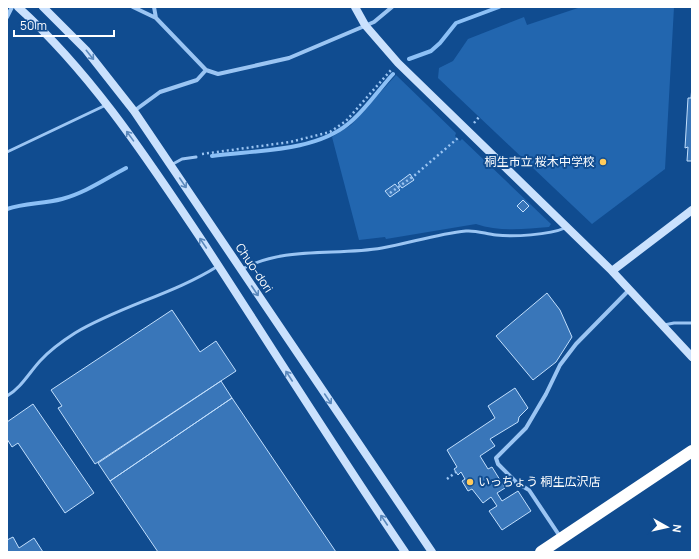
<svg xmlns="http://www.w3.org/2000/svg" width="699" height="559" viewBox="0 0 699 559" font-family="Manrope,'Noto Sans JP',sans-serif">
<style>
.green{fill:#2266af}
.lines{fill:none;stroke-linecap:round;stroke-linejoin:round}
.stream{stroke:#8cc0f6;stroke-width:4}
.building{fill:#3976b9;stroke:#c2dffd}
.path{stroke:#9bc5f3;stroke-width:2.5;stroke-dasharray:2 3;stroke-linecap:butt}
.lane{stroke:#9bc5f3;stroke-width:3}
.street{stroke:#9bc5f3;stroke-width:4}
.secondary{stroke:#cae1fd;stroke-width:8}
.highway{stroke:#fff;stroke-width:12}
.oneway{stroke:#5a88bc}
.poi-dot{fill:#ffcb5c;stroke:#104c90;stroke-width:1.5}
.labels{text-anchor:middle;stroke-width:4;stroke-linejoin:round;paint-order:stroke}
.poi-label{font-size:12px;fill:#fff;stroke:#104c90;text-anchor:end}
.street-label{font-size:12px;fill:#fff;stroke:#104c90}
</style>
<rect width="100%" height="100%" fill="#104c90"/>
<path class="green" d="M581 7H674L665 169 592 224 438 78 439 68 453 61 468 39 524 17 527 25Z
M396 75 456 133 455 136 460 141 462 139 551 224 549 227C524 229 500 232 476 224L386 239 385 237 359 240 332 137 351 125Z"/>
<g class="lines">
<path class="stream" d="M409 59 431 51 440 43 456 23 499 7
M212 156C255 150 314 152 348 124 363 113 380 88 393 74
M7 209C25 203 43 204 62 199 85 193 105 179 126 168"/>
</g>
<path class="building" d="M692 86V161H687L688 147 685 148 688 98H691Z
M410 174 414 180 402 188 398 183Z
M395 184 400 190 390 197 385 191Z
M523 200 529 206 523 212 517 206Z
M547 293 560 310 572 337 556 362 533 380 496 336Z
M172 310 200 352 216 341 236 371 95 464 58 408 62 406 51 390Z
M221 381 232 398 110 481 98 463Z
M515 388 528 408 519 417 518 422 490 439 495 446 480 456 488 469 492 467 505 488 497 493 502 501 518 491 531 511 502 530 489 511 497 506 491 497 483 503 472 489 468 491 462 481 465 479 461 472 458 475 454 469 457 467 447 450 495 418 488 406Z
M232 398 336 552H158L110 481Z
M33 404 94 493 65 513 18 443 12 447 7 439V422Z
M13 537 19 548 34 538 43 552H7V540Z"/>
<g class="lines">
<path class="path" d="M474 123 479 117
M202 154 290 142 330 132 346 121 391 70
M390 193 415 175 458 138
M447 479 456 472"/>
<path class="lane" d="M7 152 106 105
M171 165 182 159 196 157
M242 269C285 246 336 256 382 248 410 243 437 234 466 231 476 230 486 234 496 235 513 237 549 235 565 228
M664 325 674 323H692
M7 396C21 388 29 373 40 361 49 351 64 340 75 333 120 306 174 294 218 266"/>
<path class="street" d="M133 7 156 18 206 70 218 74 289 58 374 22 392 7
M154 7 156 18
M7 17 12 7
M134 111 160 92 197 80 206 70
M561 538 529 490 517 483 498 464 496 458 526 428 546 394 560 365 576 344 629 290"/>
<path class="secondary" d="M18 7C92 74 146 157 201 239 269 343 335 449 405 552
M43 7 86 50 134 111 432 552
M355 7 365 25 398 63 612 271 692 357
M612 271 692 210"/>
<path class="highway" d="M541 552 692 451"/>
</g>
<defs><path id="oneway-shaft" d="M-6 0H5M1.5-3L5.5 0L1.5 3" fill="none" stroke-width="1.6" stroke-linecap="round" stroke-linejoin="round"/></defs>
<g class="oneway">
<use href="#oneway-shaft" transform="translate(90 55) rotate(51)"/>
<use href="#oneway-shaft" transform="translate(130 136) rotate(-126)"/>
<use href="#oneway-shaft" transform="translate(183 183) rotate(56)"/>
<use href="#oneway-shaft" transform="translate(203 243) rotate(-124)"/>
<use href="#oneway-shaft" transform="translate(255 291) rotate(56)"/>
<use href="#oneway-shaft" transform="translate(289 376) rotate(-123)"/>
<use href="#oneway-shaft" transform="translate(328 399) rotate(56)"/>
<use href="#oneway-shaft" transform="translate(384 520) rotate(-124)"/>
</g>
<g class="poi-dot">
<circle cx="603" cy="162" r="4"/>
<circle cx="470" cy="482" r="4"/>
</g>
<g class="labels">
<g class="poi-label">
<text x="595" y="166">桐生市立 桜木中学校</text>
<text x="478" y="486" text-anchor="start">いっちょう 桐生広沢店</text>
</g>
<g class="street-label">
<text transform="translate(254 268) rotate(56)" y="4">Chuo-dori</text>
</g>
</g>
<rect width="699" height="559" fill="none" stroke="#ffffff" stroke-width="16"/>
<g transform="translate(667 527) rotate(98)" stroke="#104c90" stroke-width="3" paint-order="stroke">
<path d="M0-3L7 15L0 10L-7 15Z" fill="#ffffff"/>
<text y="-6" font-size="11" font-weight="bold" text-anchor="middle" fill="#ffffff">N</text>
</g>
<path d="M14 30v6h100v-6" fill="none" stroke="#ffffff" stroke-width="2"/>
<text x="20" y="30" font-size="12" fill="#ffffff" stroke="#104c90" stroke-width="3" paint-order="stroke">50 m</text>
</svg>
